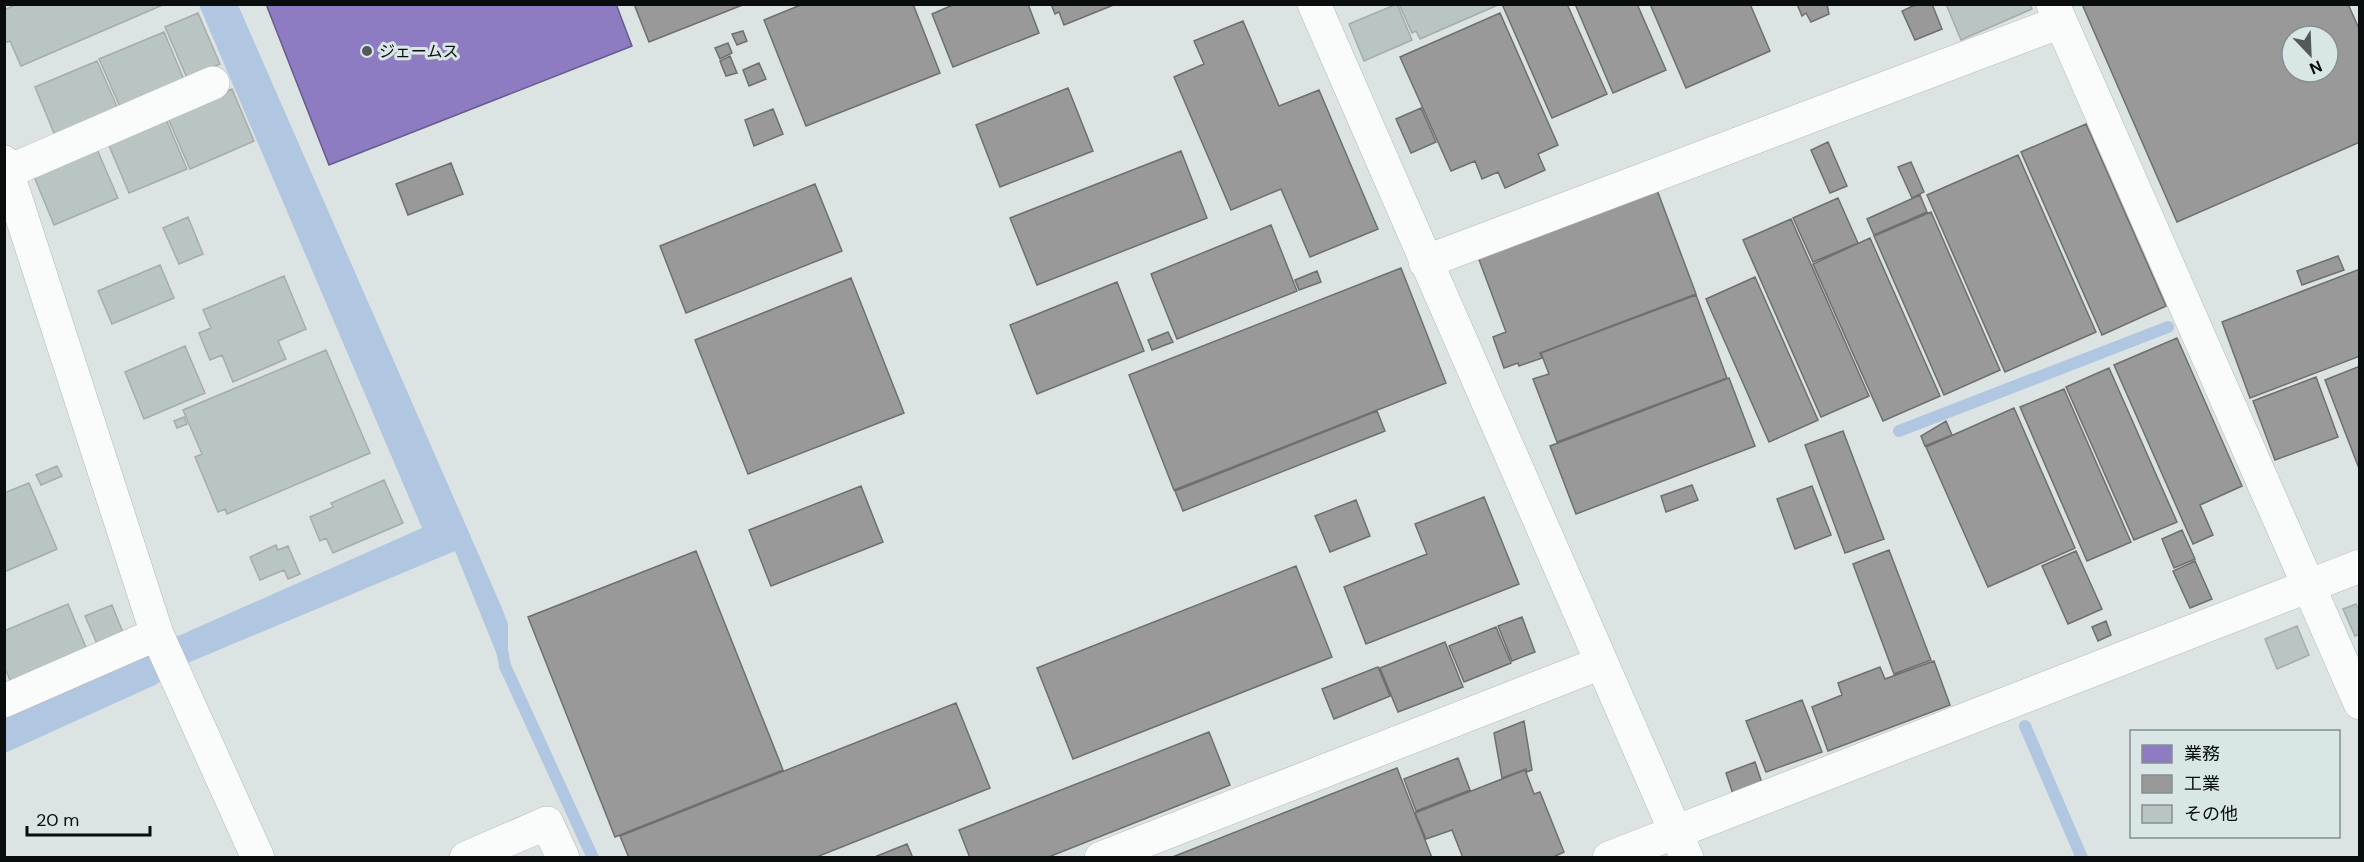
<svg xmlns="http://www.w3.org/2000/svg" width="2364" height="862" viewBox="0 0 2364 862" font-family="'DM Sans','Noto Sans JP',sans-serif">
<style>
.water{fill:#b1c6e0}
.offices{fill:#8e7cc3;stroke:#665b8c;stroke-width:1.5}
.industry{fill:#999;stroke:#6e6f6f;stroke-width:1.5;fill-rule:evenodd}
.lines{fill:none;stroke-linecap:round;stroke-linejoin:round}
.stream{stroke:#b1c6e0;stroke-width:12}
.building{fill:#b8c5c2;stroke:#a7abab;stroke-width:1.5}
.minor-casing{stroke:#b2b7b8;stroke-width:34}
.minor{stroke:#fafbfb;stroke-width:33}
.poi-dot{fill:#535858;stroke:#d9e6e6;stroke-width:2}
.labels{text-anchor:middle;stroke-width:6;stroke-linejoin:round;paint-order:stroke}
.poi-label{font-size:16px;fill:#090d0d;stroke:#d9e6e6;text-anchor:start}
</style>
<rect width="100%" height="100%" fill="#dce3e3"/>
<path class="water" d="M199 5H238L502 608 508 624V664L502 667 455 551 190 662 155 685 5 753 4 718 176 637 422 528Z"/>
<path class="offices" d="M266 4H616L632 46 329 165Z"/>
<path class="industry" d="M634 4H745L649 42Z
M803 4H913L940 73 806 126 764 20Z
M955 4H1028L1039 33 953 67 932 14Z
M1051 4H1116L1064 25 1059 12 1055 14Z
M1502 4H1567L1607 94 1552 118Z
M1575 4H1637L1666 70 1613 93Z
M1650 4H1750L1770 51 1686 88Z
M1797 4H1827L1829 14 1811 22 1806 13 1802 16Z
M1917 4H1932L1942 29 1915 40 1902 11Z
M2082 4H2348L2360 31V142L2177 222ZM2292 36H2328V72H2292Z
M1500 13 1558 145 1538 154 1545 170 1505 188 1498 172 1482 179 1475 161 1451 171 1400 57Z
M1243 21 1279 106 1319 90 1378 229 1310 257 1281 189 1231 210 1174 77 1204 64 1194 41Z
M743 31 747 41 737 45 732 34Z
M728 43 732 53 720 59 715 48Z
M730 56 737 73 726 76 720 61Z
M759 63 766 79 749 86 743 70Z
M1068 88 1093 151 1000 187 976 125Z
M1421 108 1436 142 1411 153 1396 119Z
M773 109 783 134 754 146 745 120Z
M2086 124 2166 306 2102 335 2021 152Z
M1828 142 1847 186 1830 193 1811 150Z
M1181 151 1207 218 1037 285 1010 218Z
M2018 155 2096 332 2005 372 1927 195Z
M1911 162 1924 192 1912 198 1898 167Z
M451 163 463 194 408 215 396 184Z
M815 184 842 251 686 313 660 246Z
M1657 190 1696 294 1540 353 1542 358 1519 366 1518 363 1504 368 1493 337 1506 332 1478 257Z
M1920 195 1927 212 1874 235 1867 219Z
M1838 198 1858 243 1813 262 1793 218Z
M1931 212 2000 370 1944 395 1874 236Z
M1791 219 1869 396 1821 417 1743 240Z
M1271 225 1297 291 1177 339 1151 274Z
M1870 238 1940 396 1883 421 1813 264Z
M2338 256 2344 270 2302 285 2297 271Z
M1401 268 1446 383 1174 490 1129 375Z
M2360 269V356L2250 398 2222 322Z
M1317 271 1321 282 1299 290 1295 280Z
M1755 277 1818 420 1769 442 1706 299Z
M851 278 904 413 748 474 695 340Z
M1117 282 1144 351 1037 394 1010 325Z
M1696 295 1727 378 1557 442 1533 379 1549 374 1541 353Z
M1168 332 1173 342 1152 350 1148 340Z
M2177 338 2242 486 2200 505 2213 535 2193 544 2114 365Z
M2360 366V471L2325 380Z
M2109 368 2177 522 2134 540 2066 387Z
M2316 377 2338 437 2275 460 2253 401Z
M1729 378 1755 446 1576 514 1550 446Z
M2064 389 2131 542 2087 561 2020 407Z
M2014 408 2075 548 1988 587 1926 447Z
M1377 411 1385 431 1183 511 1175 491Z
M1946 421 1952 435 1925 446 1921 436Z
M1843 431 1884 539 1845 553 1805 445Z
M1692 485 1698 500 1666 512 1661 496Z
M861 486 883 542 771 586 749 530Z
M1812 486 1831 535 1795 549 1777 499Z
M1484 497 1519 584 1366 644 1344 587 1427 554 1415 524Z
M1356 500 1370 536 1330 552 1315 516Z
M2182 530 2195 559 2174 568 2162 539Z
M1889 550 1931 660 1894 674 1853 564Z
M696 551 783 770 615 837 528 617Z
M2076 551 2102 609 2068 624 2042 566Z
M2195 561 2212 599 2190 608 2173 571Z
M1296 566 1332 657 1073 759 1037 668Z
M1522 617 1535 652 1512 661 1498 626Z
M2106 621 2111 635 2098 641 2092 627Z
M1496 627 1511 663 1464 682 1449 646Z
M1445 642 1463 687 1398 712 1380 668Z
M1934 661 1950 705 1828 751 1812 707 1842 695 1838 683 1880 667 1885 679Z
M1378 667 1390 696 1334 719 1322 689Z
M1802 700 1822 752 1766 772 1746 721Z
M956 703 990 788 814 858H629L620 836Z
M1524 721 1532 770 1527 772 1526 769 1502 778 1494 733Z
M1209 732 1230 785 1046 858H970L959 830Z
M1458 758 1470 790 1416 811 1404 779Z
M1755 762 1762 783 1733 794 1726 773Z
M1397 768 1432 858H1170Z
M1525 770 1534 794 1540 792 1564 852 1551 858H1463L1452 830 1426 839 1415 813Z
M907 844 913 858H878L877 856Z"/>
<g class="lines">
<path class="stream" d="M1899 431 2168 327
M502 650 505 666 593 858
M2025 726 2082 858"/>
</g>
<path class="building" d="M17 4H165L21 66 10 41 4 43V10Z
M1397 4 1412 40 1364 61 1349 24Z
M1399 4H1498V5L1420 39 1416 31 1412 33Z
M1946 4H2030L2032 9 1961 40Z
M198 13 220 64 187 78 165 27Z
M164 32 185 82 121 109 99 59Z
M97 61 119 111 56 138 35 87Z
M232 89 254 141 190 169 167 116Z
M165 117 187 169 129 193 107 141Z
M96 147 118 198 54 225 33 174Z
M188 217 203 254 179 264 163 228Z
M160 265 174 298 112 324 98 291Z
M284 276 306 329 278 341 286 359 233 382 222 355 210 360 199 333 211 328 203 310Z
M185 346 205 393 144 419 125 372Z
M326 350 370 453 227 514 225 509 218 512 195 457 202 454 183 410Z
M184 417 187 424 177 428 174 421Z
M57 466 62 476 41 485 36 475Z
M384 480 403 523 333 553 326 538 320 541 310 517 333 507 331 503Z
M29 483 57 549 4 572V493Z
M276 545 278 550 288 546 300 574 288 579 284 570 260 580 250 557Z
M68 604 87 650 11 682 4 666V631Z
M2356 604 2360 612V634L2355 636 2343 609Z
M112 605 124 635 98 646 85 616Z
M2297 626 2309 655 2277 669 2265 639Z"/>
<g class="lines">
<g class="minor-casing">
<path id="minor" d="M1314 4 1687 858
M2053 4 2360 703
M4 162 157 634 258 858
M7 172 213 83
M1425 262 2060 22
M4 701 157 634
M466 858 547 823 563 858
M1101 858 1601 663
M1609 858 2360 566"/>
</g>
<use href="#minor" class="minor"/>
</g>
<circle class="poi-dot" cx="367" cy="51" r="6"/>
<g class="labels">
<g class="poi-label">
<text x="379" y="57">ジェームス</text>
</g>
</g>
<rect width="2364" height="862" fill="none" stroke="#090d0d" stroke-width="12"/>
<rect x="2130" y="730" width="210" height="108" fill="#d9e6e6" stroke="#868f8f" stroke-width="1.5"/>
<rect x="2142" y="745" width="30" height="18" fill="#8e7cc3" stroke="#868f8f" stroke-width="1.5"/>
<text x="2184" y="760" font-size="18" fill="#090d0d">業務</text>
<rect x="2142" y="775" width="30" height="18" fill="#999999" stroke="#868f8f" stroke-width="1.5"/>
<text x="2184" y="790" font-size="18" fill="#090d0d">工業</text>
<rect x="2142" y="805" width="30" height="18" fill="#b8c5c2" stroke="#868f8f" stroke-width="1.5"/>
<text x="2184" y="820" font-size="18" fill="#090d0d">その他</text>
<g transform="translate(2310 54) rotate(157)"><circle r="28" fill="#d9e6e6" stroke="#868f8f" stroke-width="1.5"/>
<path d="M0-4.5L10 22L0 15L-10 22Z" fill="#535858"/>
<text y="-9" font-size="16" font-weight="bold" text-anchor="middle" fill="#090d0d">N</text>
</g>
<path d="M27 826v9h123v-9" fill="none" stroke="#090d0d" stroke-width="3"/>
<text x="36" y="826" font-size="18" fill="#090d0d" stroke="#d9e6e6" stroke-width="4.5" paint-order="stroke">20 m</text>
</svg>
